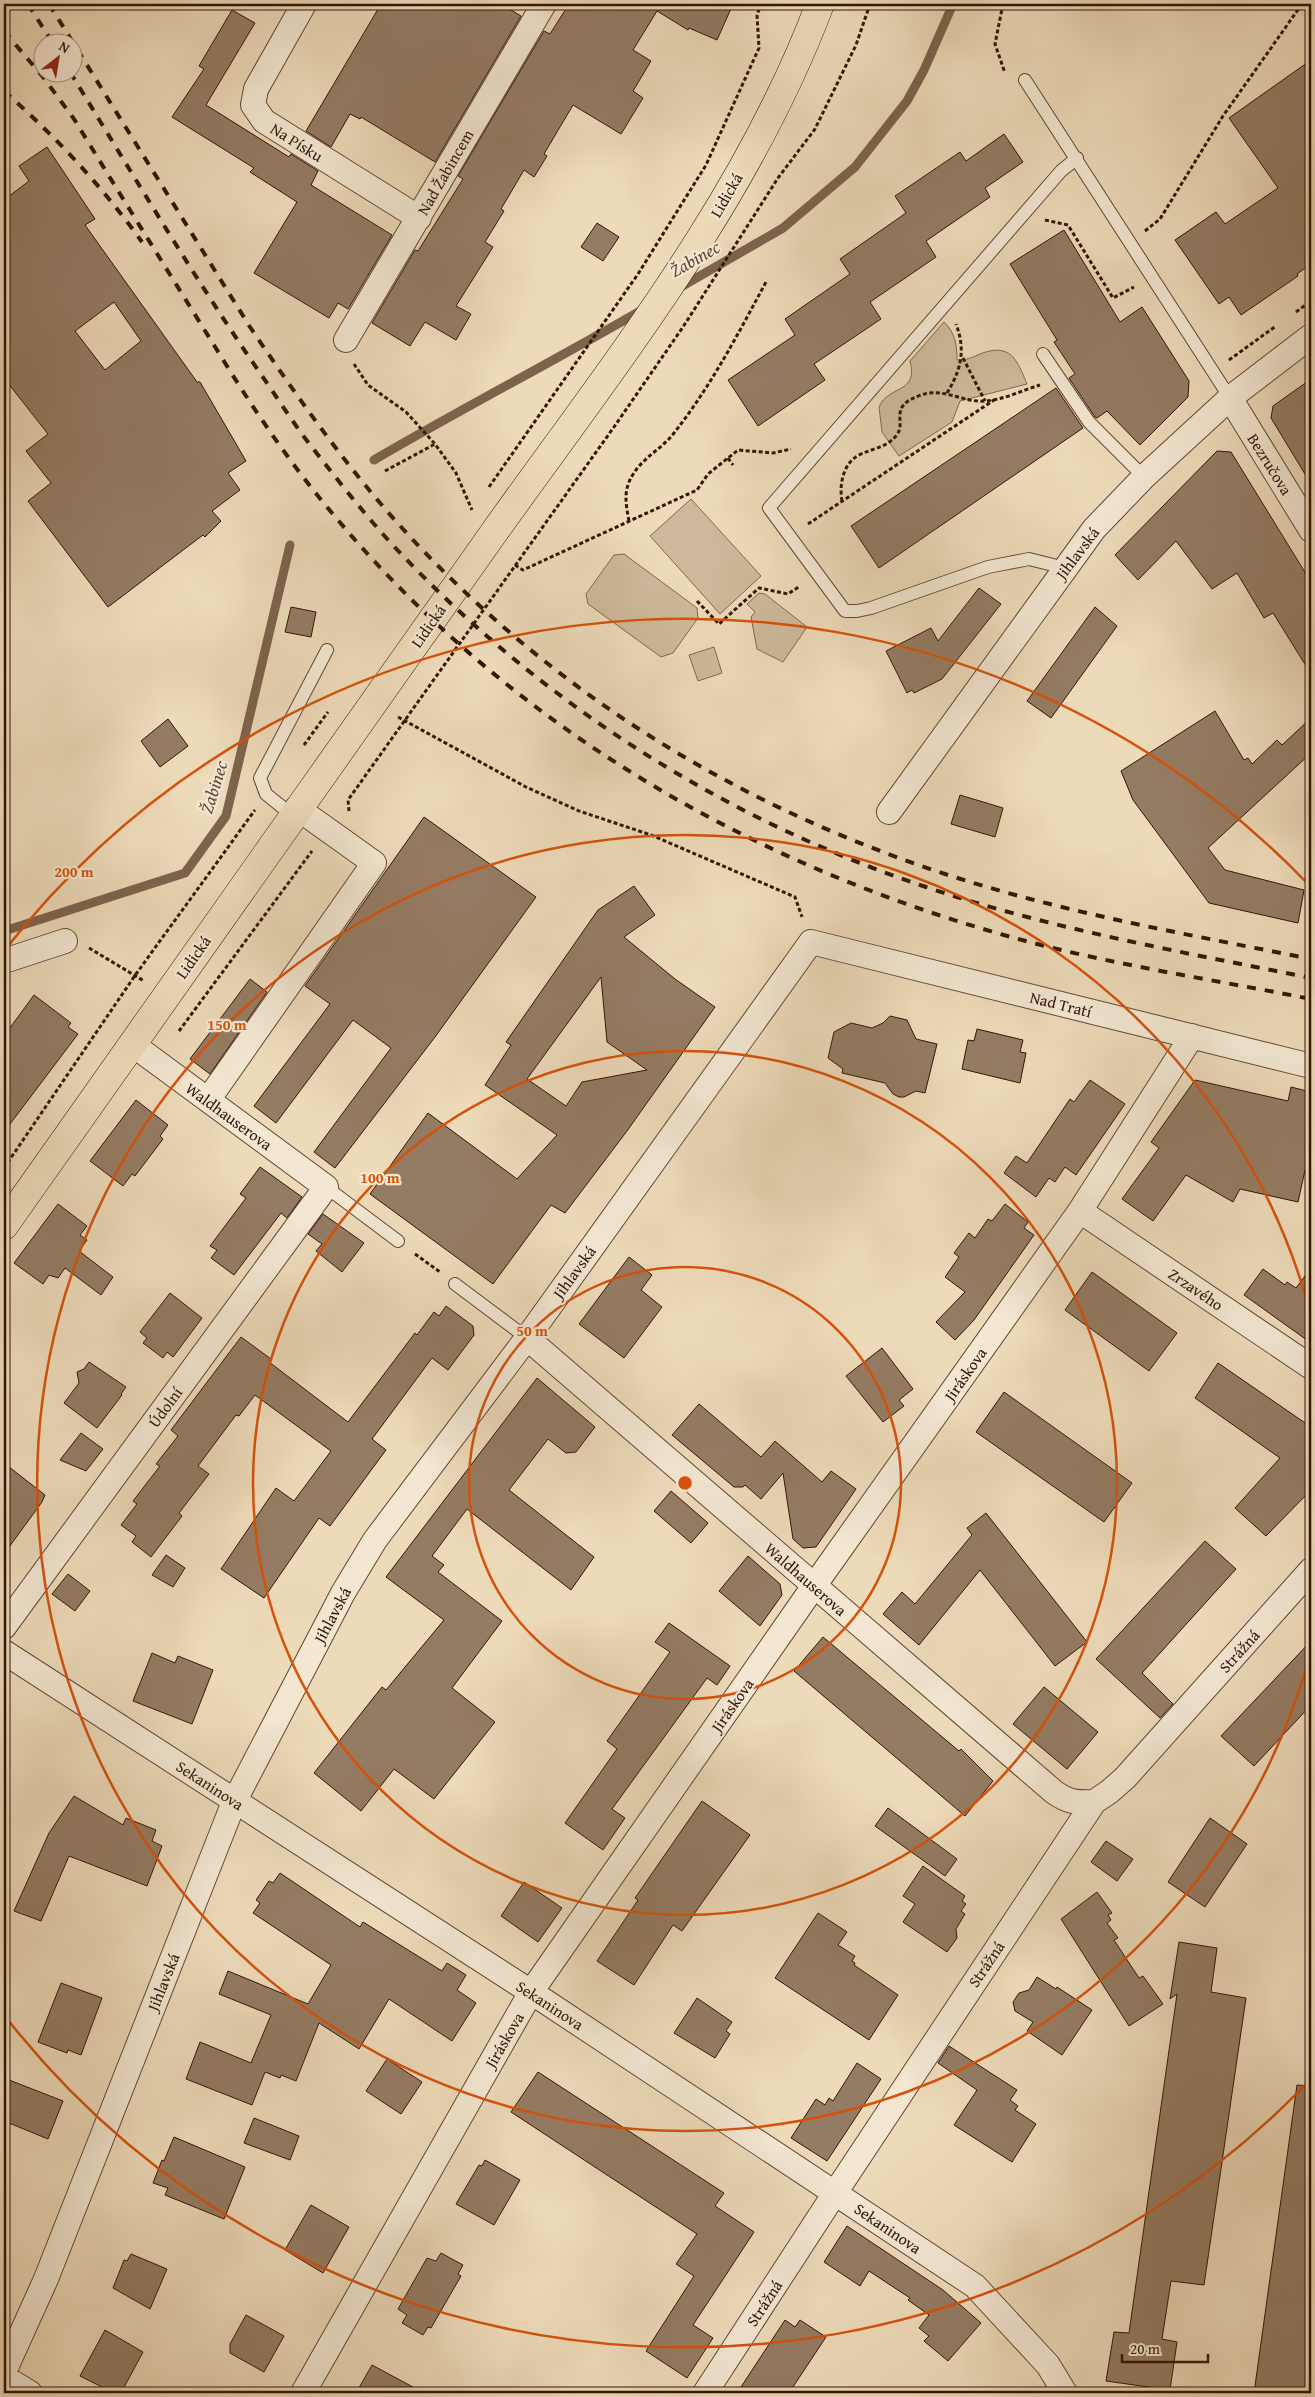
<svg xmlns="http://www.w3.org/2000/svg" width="1315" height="2397" viewBox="0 0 1315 2397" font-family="'Gentium Book Plus',serif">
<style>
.green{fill:#cdb99a;stroke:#806750}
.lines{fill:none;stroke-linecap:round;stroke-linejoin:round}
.stream{stroke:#7d634c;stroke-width:9}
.building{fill:#947b63;stroke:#331505;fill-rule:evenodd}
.lane-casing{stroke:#624632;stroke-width:14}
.street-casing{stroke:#624632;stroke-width:26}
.primary-casing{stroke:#331505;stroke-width:29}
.path{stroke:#331505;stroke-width:3;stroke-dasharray:4 2.5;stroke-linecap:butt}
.lane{stroke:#f3e7d2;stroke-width:12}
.street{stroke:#f3e7d2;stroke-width:24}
.primary{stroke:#eddab9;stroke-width:28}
.rail{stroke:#331505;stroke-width:4;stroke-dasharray:9 9;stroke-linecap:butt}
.ring{fill:none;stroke:#d6520b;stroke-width:2.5}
.labels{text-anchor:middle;stroke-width:4.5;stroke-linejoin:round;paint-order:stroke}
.street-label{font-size:16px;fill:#331505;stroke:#f3e7d2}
.water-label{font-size:18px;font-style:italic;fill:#644935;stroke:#f3e7d2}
.centre{fill:#d6520b;stroke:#f3e7d2;stroke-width:2.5}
.ring-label{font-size:15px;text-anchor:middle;font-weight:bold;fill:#d6520b;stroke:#f3e7d2;stroke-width:4.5;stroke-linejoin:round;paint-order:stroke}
</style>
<rect width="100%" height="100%" fill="#eddab9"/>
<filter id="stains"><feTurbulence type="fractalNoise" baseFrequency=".004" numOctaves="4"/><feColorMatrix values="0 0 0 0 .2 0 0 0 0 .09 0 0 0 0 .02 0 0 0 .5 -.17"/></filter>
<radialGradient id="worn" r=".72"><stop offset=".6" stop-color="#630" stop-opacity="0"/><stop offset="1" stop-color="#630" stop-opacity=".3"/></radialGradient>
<path class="green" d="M944 322C955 333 957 344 957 360 967 360 971 358 980 354 1011 342 1017 360 1027 384L960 401 952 422 899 456 882 432 879 407C888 385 919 394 910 361Z
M691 499 761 576 720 614 650 536Z
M624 554 697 608 698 618 673 653 661 657 588 604 586 594 614 555Z
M759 593 765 594 807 627 783 662 757 649 751 617 755 612 747 604Z
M714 647 722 673 698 681 689 655Z"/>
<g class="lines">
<path class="stream" d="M679 288 783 228 855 167 907 101 924 70 953 4
M374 460C463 408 554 361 642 310
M4 931 185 873 226 816 290 545"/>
</g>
<path class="building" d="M381 4H501L521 16 435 162 361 117 360 119 350 114 331 147 306 131Z
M569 4H733L717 40 689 28 688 30 657 11 633 50 651 61 633 91 643 98 621 134 573 105 544 154 547 156 534 177 524 170 501 209 504 211 485 242 493 247 456 306 471 314 456 340 425 322 410 346 372 323 415 250 418 251 463 179 458 176 544 31 550 34Z
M232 10 255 23 206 105 289 157 291 154 318 171 311 185 392 235 348 309 338 303 329 318 254 273 297 202 250 172 254 168 172 117 204 69 199 66Z
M1311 60V264L1297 274 1298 276 1241 315 1229 297 1219 304 1175 240 1216 212 1225 224 1278 188 1229 118Z
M1004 134 1023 162 985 188 990 197 926 241 936 257 870 302 881 319 814 364 825 380 758 426 728 380 795 335 785 319 850 274 840 259 906 213 895 196 960 152 966 161Z
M47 147 95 219 85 225 197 382H200L246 461 228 473 240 490 212 511 221 521 205 537 203 535 108 607 28 501 51 483 26 451 48 434 4 378V200L29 181 19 166ZM114 302 141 341 105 370 75 331Z
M597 223 619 237 603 261 581 247Z
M1064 230 1120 322 1142 307 1189 381 1188 397 1140 445 1107 411 1097 418 1095 417 1069 378 1075 374 1054 342 1057 340 1010 264Z
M1311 379V484L1271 418 1273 406Z
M1056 388 1083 428 879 568 851 526Z
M1217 451 1231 452 1311 582V674L1273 613 1264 618 1237 573 1212 589 1176 541 1138 580 1115 555Z
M979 588 1001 604 942 679 914 693 912 690 907 693 886 651 931 628 938 641Z
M291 607 316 612 311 637 285 632Z
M1095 607 1117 626 1051 718 1027 701Z
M1215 711 1244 760 1248 758 1252 764 1277 740 1282 745 1311 718V753L1208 848 1225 870 1304 890 1298 923 1209 903 1133 800 1121 771Z
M168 719 188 746 160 767 141 741Z
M960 795 1003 808 995 837 951 824Z
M424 817 536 897 435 1037 335 1168 314 1152 391 1048 353 1020 276 1123 254 1106 330 1004 305 986Z
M634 886 655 915 624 937 675 979 715 1007 627 1131 565 1213 551 1205 493 1284 370 1194 428 1113 517 1179 557 1135 485 1085 511 1045 506 1042 598 910ZM601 977 607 1042 647 1070 582 1082 566 1106 527 1079Z
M250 979 267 992 210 1074 190 1059Z
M34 995 71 1023 68 1027 78 1034 4 1132V1036Z
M890 1016 907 1020 916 1039 937 1044 925 1093 916 1091 904 1097H899L893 1094 885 1083 842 1073 843 1069 828 1058 834 1032 851 1023 872 1028 883 1023Z
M977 1029 1023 1040 1020 1052 1026 1053 1020 1083 962 1069 968 1040 974 1041Z
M1090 1080 1125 1104 1076 1175 1065 1167 1055 1182 1049 1178 1036 1197 1004 1173 1016 1156 1027 1163 1070 1099 1074 1102Z
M1195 1080 1288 1101 1291 1087 1311 1092V1143L1298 1202 1240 1189 1233 1202 1186 1175 1153 1221 1122 1199 1159 1148 1151 1142Z
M136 1100 168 1125 160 1136 163 1139 135 1176 132 1174 123 1186 90 1161Z
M260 1167 302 1197 287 1218 281 1213 234 1275 211 1258 217 1250 210 1246 246 1198 240 1194Z
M58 1204 87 1226 80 1235 87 1240 79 1251 113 1277 101 1295 65 1268 58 1278 49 1275 43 1284 14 1263Z
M1005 1204 1028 1222 1024 1228 1034 1235 974 1320 955 1340 936 1322 965 1292 945 1277 959 1257 954 1253 969 1233 975 1238 988 1219 992 1221Z
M323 1214 364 1243 342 1272 316 1251 322 1244 308 1234Z
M629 1257 652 1275 641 1290 662 1307 624 1358 579 1324Z
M1311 1268V1343L1244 1295 1263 1269 1285 1285 1287 1282 1296 1288Z
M1092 1272 1177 1333 1149 1371 1065 1310Z
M170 1293 202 1318 173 1357 167 1352 163 1358 143 1343 147 1338 140 1332Z
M446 1306 473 1326 474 1335 448 1370 432 1358 372 1439 386 1450 330 1526 319 1518 264 1598 221 1569 276 1488 294 1501 331 1451 255 1395 239 1416 236 1415 198 1466 209 1474 179 1513 182 1516 151 1557 132 1542 136 1536 121 1525 137 1504 133 1501 160 1466 156 1464 178 1436 171 1430 241 1337 271 1359 269 1362 348 1422 415 1333 417 1335 434 1312 439 1316Z
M882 1348 913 1389 899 1400 904 1406 883 1422 846 1376Z
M89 1362 126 1387 121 1394 122 1395 97 1428 64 1403 79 1383 77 1372 84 1369Z
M1218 1363 1311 1427V1490L1266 1536 1235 1508 1280 1458 1195 1398Z
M537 1378 595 1427 576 1452 566 1453 548 1439 509 1490 594 1557 571 1590 467 1509 432 1556 444 1565 438 1572 502 1621 452 1688 495 1722 434 1799 394 1769 361 1811 314 1773 382 1687 386 1690 444 1620 386 1577Z
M1004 1392 1132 1483 1104 1522 976 1432Z
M699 1404 761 1457 775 1441 822 1482 831 1471 856 1489 816 1547 803 1548 793 1539 783 1473 761 1499 745 1485 743 1487H734L672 1435Z
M81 1433 103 1449 86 1471 60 1460Z
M4 1463 45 1495 42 1502 4 1554Z
M671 1491 708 1523 691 1543 654 1511Z
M986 1513 1087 1642 1055 1666 980 1570 919 1645 883 1614 902 1592 915 1604 972 1535 967 1528Z
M1205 1541 1236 1569 1142 1673 1173 1704 1160 1718 1096 1659Z
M166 1555 185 1568 173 1587 152 1575Z
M748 1556 780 1584 782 1595 760 1626 719 1591Z
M68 1574 90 1591 75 1611 52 1594Z
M669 1623 730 1666 717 1685 707 1678 612 1809 625 1818 603 1850 565 1823 617 1749 607 1741 670 1652 655 1642Z
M823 1637 959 1751 961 1749 993 1781 965 1816 794 1671Z
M1311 1641V1705L1254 1766 1221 1736Z
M152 1653 175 1663 178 1656 213 1670 192 1724 133 1701Z
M1044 1687 1098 1732 1067 1769 1013 1724Z
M74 1796 123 1825 126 1818 156 1830 152 1841 162 1846 147 1886 69 1856 41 1921 14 1911 49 1833Z
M702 1801 750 1835 682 1931 673 1925 634 1985 597 1961 638 1900 635 1898Z
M888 1808 957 1859 945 1876 875 1826Z
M1210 1818 1247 1844 1205 1907 1168 1882Z
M1106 1841 1133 1859 1117 1881 1091 1862Z
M923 1866 965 1896 962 1901 966 1904 961 1911 965 1914 956 1929 957 1938 947 1952 903 1922 915 1904 903 1896Z
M280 1873 360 1927 363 1922 442 1971 447 1963 466 1975 457 1990 476 2003 452 2041 389 1999 359 2049 319 2023 296 2081 281 2075 280 2078 265 2072 252 2105 186 2079 200 2042 251 2063 271 2015 219 1994 228 1971 308 2004 331 1965 253 1913 260 1903 256 1900 269 1881 273 1883Z
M524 1882 562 1908 538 1942 501 1916Z
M1097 1892 1112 1913 1108 1915 1111 1920 1107 1923 1118 1938 1114 1940 1139 1978 1143 1976 1163 2004 1129 2026 1061 1919Z
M818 1913 847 1932 838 1945 855 1956 852 1961 855 1963 854 1965 898 1995 869 2040 775 1978Z
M1179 1942 1217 1948 1211 1992 1246 1998 1204 2285 1171 2281 1162 2339 1177 2342 1170 2390 1106 2381 1114 2332 1129 2333 1177 1994 1170 1999Z
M1037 1977 1056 1989 1057 1987 1092 2010 1062 2055 1027 2031 1033 2022 1015 2011 1013 2002 1019 1993 1029 1990Z
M61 1983 102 1998 81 2055 68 2050 67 2053 38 2042Z
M697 1998 732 2022 726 2031 730 2034 715 2058 674 2033Z
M949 2046 1017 2090 1010 2100 1018 2106 1015 2110 1036 2124 1012 2162 954 2125 977 2090 938 2063Z
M387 2059 422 2082 401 2114 366 2091Z
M857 2063 881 2079 827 2161 791 2138 816 2099 825 2105 829 2098 833 2101Z
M538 2072 724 2193 715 2206 754 2232 693 2325 713 2338 687 2378 646 2351 694 2276 676 2264 697 2234 511 2112Z
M4 2078 63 2101 48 2139 4 2121Z
M1297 2085 1311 2086V2393H1254Z
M254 2118 299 2136 290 2160 244 2143Z
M174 2137 245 2167 224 2219 165 2195 168 2188 153 2183 162 2160 164 2161Z
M485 2160 520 2180 494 2225 456 2204 479 2165 482 2166Z
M311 2205 349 2227 323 2273 285 2250Z
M847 2226 943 2290 981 2323 948 2361 924 2341 929 2336 919 2328 929 2315 908 2300 910 2298 869 2271 860 2286 824 2262Z
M441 2253 463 2265 458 2274 461 2276 431 2328 428 2327 423 2335 402 2323 407 2315 398 2309 427 2258 436 2261Z
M131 2254 167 2269 150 2309 113 2288 124 2260 127 2261Z
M246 2315 284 2336 264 2372 230 2353V2344Z
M785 2320 795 2327 800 2320 826 2337 789 2393H737Z
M105 2330 143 2352 121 2393H114L80 2376Z
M372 2365 424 2393H356Z"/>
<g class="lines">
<g class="lane-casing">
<path id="lane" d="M1025 80 1230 398
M1043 354 1089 422 1144 477
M1065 568 1029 559 988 567 871 608 857 611H845L769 508 1061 171 1077 158
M292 815 266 794 260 778 327 650
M326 1187 398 1241
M455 1284 527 1338"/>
</g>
<g class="street-casing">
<path id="street" d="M304 4 256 89 253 105 264 121 419 218
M346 340 544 4
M1230 398 1311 530
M889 812 1094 529 1144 477 1230 398 1311 336
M4 961 65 941
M208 1100 374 863 297 808
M1080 1211 1311 1367
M527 1338 1054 1792C1068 1802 1077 1803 1094 1802
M4 1627 326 1187 132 1044
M4 1652 531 1992 975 2286 1048 2365 1065 2393
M4 2372 46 2279 234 1802 343 1593 375 1540 527 1338 811 942 1311 1066
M4 2377 30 2393
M303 2393 531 1992 814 1586 1080 1211 1192 1036
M705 2393 835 2193 1094 1802 1109 1792 1125 1778 1311 1570"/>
</g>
<g class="primary-casing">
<path id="primary" d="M4 1226C167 994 330 762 495 531 615 363 747 199 820 4"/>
</g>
<path class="path" d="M1003 4 995 44 1005 73
M1045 220 1068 225 1113 298 1134 287
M1145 231 1160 219 1223 116 1302 4
M1296 312 1311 301
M963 358 985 401
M1229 360 1276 326
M354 364 368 385 406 412 435 444 456 473 472 510
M947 393C961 370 966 350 956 324
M728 458 733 465
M385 471 435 444
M489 487 638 274 706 165 759 48 757 15 761 4
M842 501C839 485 843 463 859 455 873 448 886 448 896 436 908 422 886 407 921 395 943 387 964 403 985 401 1003 400 1023 390 1040 385
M629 521C626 505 623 491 632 476 643 457 662 449 674 433 711 386 738 334 766 282
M808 524 994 400
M515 565 523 570 697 490 708 474 738 450 773 453 791 449
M697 601 719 624 759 588 788 594 800 586
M398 717 526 787 579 811 651 835 795 897 802 917
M304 745 328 712
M349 811 348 800 614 427 683 327 778 178 815 129 856 45 870 4
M89 948 144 981
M179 1031 312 851
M4 1168 136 974 255 810
M415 1254 440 1272"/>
<use href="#lane" class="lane"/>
<use href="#street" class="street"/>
<use href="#primary" class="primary"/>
<path class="rail" d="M28 4 52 42
M49 4 250 327C300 401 352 475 414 541 560 696 734 803 936 871 1058 912 1186 934 1311 959
M4 31 43 77 74 119C121 196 169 273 217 350 252 407 289 462 332 513 514 732 764 873 1037 944 1127 967 1220 981 1311 999
M70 72C132 173 193 276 260 373 277 397 293 423 311 446 341 484 371 523 405 558 549 708 728 821 926 887 1051 929 1182 952 1311 978
M4 91C55 136 102 186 142 242"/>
</g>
<g class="ring">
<circle cx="685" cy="1483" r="216"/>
<circle cx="685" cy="1483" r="432"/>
<path d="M1311 1651A648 648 0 1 1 1311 1315"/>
<path d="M1307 2083A864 864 0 0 1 4 2015M4 951A864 864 0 0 1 1307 883"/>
</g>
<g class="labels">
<g class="street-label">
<text transform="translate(297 142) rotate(32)" y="6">Na Písku</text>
<text transform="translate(445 172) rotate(-60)" y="6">Nad Žabincem</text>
<text transform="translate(726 195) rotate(-60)" y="6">Lidická</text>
<text transform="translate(1270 464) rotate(58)" y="6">Bezručova</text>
<text transform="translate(1077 553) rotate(-53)" y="6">Jihlavská</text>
<text transform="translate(428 626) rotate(-55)" y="6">Lidická</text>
<text transform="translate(193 957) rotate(-55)" y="6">Lidická</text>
<text transform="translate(1061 1004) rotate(14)" y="6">Nad Tratí</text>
<text transform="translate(229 1116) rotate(36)" y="6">Waldhauserova</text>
<text transform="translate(574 1272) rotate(-54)" y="6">Jihlavská</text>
<text transform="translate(1196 1289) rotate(34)" y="6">Zrzavého</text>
<text transform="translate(965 1374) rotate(-55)" y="6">Jiráskova</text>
<text transform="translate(165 1407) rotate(-54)" y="6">Údolní</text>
<text transform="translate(806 1579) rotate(41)" y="6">Waldhauserova</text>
<text transform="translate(332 1615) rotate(-62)" y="6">Jihlavská</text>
<text transform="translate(1239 1651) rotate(-48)" y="6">Strážná</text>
<text transform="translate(732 1705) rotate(-55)" y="6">Jiráskova</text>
<text transform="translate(210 1785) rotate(33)" y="6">Sekaninova</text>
<text transform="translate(986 1964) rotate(-56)" y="6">Strážná</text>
<text transform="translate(163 1982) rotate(-68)" y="6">Jihlavská</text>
<text transform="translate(550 2005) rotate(33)" y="6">Sekaninova</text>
<text transform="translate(504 2040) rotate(-60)" y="6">Jiráskova</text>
<text transform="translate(888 2228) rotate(34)" y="6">Sekaninova</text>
<text transform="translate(764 2303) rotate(-57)" y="6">Strážná</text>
</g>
<g class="water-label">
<text transform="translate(695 259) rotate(-30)" y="6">Žabinec</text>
<text transform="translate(214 787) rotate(-73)" y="6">Žabinec</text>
</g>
</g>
<circle cx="685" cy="1483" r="8" class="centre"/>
<g class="ring-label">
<text x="74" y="877">200 m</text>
<text x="227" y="1030">150 m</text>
<text x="380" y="1183">100 m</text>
<text x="532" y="1336">50 m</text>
</g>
<rect width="1315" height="2397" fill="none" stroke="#eddab9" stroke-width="20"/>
<rect x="5" y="5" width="1305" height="2387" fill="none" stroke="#331505" stroke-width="2.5"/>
<rect x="10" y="10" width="1295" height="2377" fill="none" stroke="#331505"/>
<g transform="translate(58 58) rotate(31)"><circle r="24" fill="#f3e7d2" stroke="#a69380"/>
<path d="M0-4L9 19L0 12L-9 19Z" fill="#8f2418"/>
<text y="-8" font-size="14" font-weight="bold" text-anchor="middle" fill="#331505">N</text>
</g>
<path d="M1122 2354v8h86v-8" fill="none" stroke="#331505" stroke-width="2.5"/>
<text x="1130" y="2354" font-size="15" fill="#331505" stroke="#f3e7d2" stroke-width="4" paint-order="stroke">20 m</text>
<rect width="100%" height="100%" filter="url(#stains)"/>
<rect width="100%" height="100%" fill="url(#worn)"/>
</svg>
